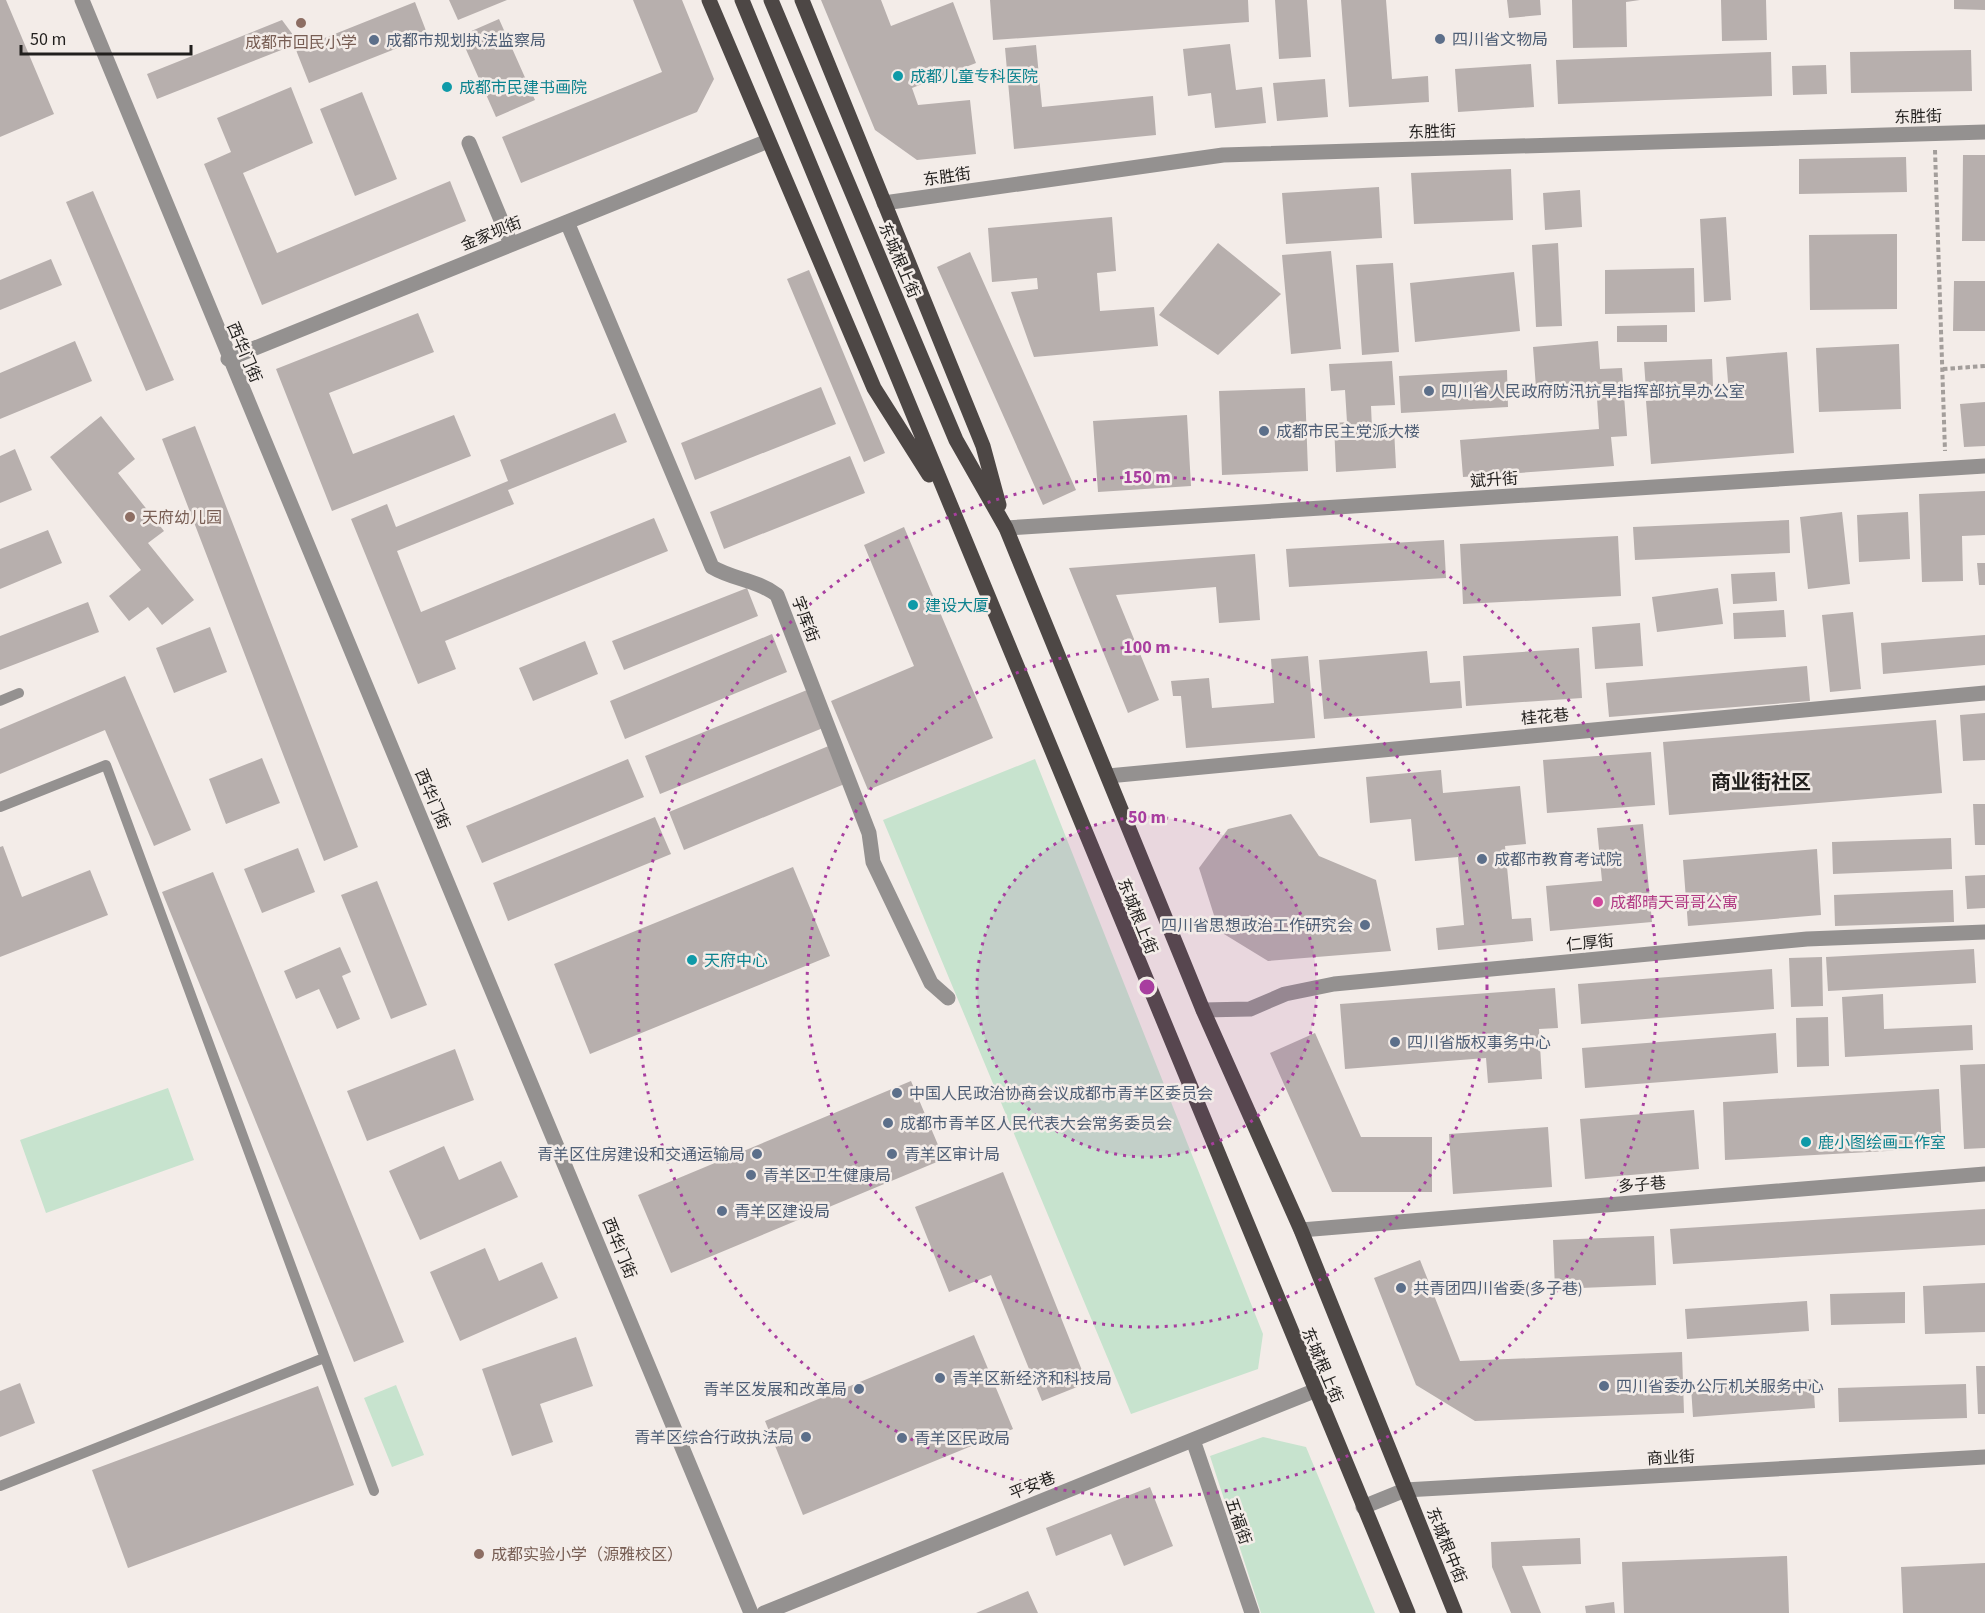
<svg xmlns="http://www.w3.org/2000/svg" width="1985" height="1613" viewBox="0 0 1985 1613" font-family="'Source Sans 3','Noto Sans SC',sans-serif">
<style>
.green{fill:#c7e3ce}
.building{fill:#b7afad}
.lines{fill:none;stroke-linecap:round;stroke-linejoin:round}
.path{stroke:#a39e9b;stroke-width:4;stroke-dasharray:4.5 3;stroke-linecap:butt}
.lane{stroke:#949190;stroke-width:10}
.street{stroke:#949190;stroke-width:15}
.primary{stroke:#4d4745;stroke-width:15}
.ring{fill:none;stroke:#a83e9f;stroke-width:3;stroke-dasharray:3 6}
.education-dot{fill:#8d6e63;stroke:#f3ece8;stroke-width:2}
.service-dot{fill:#5c6f8a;stroke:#f3ece8;stroke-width:2}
.culture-dot{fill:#0f9aa8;stroke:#f3ece8;stroke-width:2}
.hotel-dot{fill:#d1479c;stroke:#f3ece8;stroke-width:2}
.labels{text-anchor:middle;stroke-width:5;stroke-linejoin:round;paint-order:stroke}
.service-label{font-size:16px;fill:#4e5e75;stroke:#f3ece8;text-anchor:start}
.education-label{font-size:16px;fill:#785e54;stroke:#f3ece8;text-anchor:start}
.culture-label{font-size:16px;fill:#0d838f;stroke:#f3ece8;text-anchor:start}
.street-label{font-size:16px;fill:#211f1d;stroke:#f3ece8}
.hotel-label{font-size:16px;fill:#b23c85;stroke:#f3ece8;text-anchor:start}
.quarter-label{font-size:20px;font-weight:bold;fill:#211f1d;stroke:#f3ece8}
.centre{fill:#a83e9f;stroke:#f3ece8;stroke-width:3}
.ring-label{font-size:18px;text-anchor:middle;font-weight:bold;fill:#a83e9f;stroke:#f3ece8;stroke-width:5;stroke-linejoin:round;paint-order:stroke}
</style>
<rect width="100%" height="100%" fill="#f3ece8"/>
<path class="green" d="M1035 759 1263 1334 1258 1369 1131 1414 883 820Z
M168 1088 194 1160 46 1213 20 1140Z
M396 1385 424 1455 392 1467 364 1398Z
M1263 1437 1306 1447 1375 1613H1261L1210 1456Z"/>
<path class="building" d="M0 0H6L54 114 0 137Z
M449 0H507L458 20Z
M633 0H682L714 79 697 112 521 183 502 137 662 72Z
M821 0H881L891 26 953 2 976 63 912 88 918 105 970 100 976 154 917 160 875 130Z
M990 0H1248L1249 22 993 40Z
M1275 0H1307L1311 57 1279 59Z
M1341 0H1386L1392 79 1428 76 1429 102 1349 107Z
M1507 0H1540L1541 15 1509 18Z
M1572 0H1640L1626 2 1627 47 1573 48Z
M1721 0H1766L1767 40 1722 41Z
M1954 0H1985V10L1954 9Z
M415 2 428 36 309 83 294 45 157 99 147 74 282 20 302 47Z
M499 19 535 100 496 117 460 36Z
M1230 44 1236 90 1262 87 1266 123 1215 128 1211 93 1188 96 1183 49Z
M1036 45 1042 107 1153 96 1156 135 1014 149 1005 48Z
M1971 50 1972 91 1851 93 1850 52Z
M1771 52 1772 96 1558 104 1556 60Z
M1531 64 1534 107 1458 112 1455 69Z
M1826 65 1827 94 1793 95 1792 66Z
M1325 79 1328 117 1277 121 1273 83Z
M291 87 313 143 243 173 277 253 450 181 466 221 262 305 204 164 231 152 217 118Z
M362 92 397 179 355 196 320 109Z
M1963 155H1985V241H1962Z
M1906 157 1907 192 1799 194V159Z
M1511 169 1513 220 1414 224 1411 173Z
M1379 187 1382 238 1286 244 1282 193Z
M1580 190 1582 227 1545 230 1543 193Z
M93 191 174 380 146 391 66 202Z
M1112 217 1116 271 1097 273 1100 311 1154 307 1158 346 1034 357 1011 292 1038 289 1037 278 992 282 988 228Z
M1726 217 1731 300 1704 302 1700 219Z
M1897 234V309L1810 310 1809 235Z
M1218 243 1281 294 1218 355 1159 315Z
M1558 243 1562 326 1536 327 1532 245Z
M1331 251 1341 349 1291 354 1282 255Z
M970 252 1076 490 1043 505 937 267Z
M51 259 62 285 0 310V280Z
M1393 263 1399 352 1362 355 1356 265Z
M1694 268 1695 312 1605 314V270Z
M809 270 885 453 864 462 787 279Z
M1514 272 1520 331 1415 342 1410 283Z
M1954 281H1985V331H1953Z
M418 313 434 352 329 393 353 454 454 415 471 456 332 511 276 369Z
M1667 325V342H1617V326Z
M75 341 92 381 0 419V373Z
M1598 341 1600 369 1622 368 1627 436 1611 437 1614 466 1463 477 1460 440 1599 429 1596 383 1536 388 1533 347Z
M1899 344 1901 409 1819 412 1816 348Z
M1787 352 1794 453 1651 464 1646 401 1729 394 1726 357Z
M1712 359 1713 386 1646 390 1644 362Z
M1392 361 1395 405 1371 406 1372 429 1394 428 1396 468 1336 472 1334 423 1347 422 1345 390 1331 391 1329 364Z
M1507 370 1508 407 1401 413 1399 376Z
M821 387 836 424 695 480 681 443Z
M1305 388 1308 471 1222 475 1219 391Z
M1985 402V446L1964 447 1960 404Z
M615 413 627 442 508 490 514 504 397 551 421 612 654 518 668 551 445 641 456 669 418 684 351 519 387 504 396 527 508 481 500 460Z
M1187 415 1191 486 1098 492 1093 421Z
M101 416 135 459 118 473 164 531 148 543 194 600 162 625 148 607 129 621 109 596 141 570 50 457Z
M195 426 358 847 324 861 162 439Z
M15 449 32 490 0 503V456Z
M850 456 865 493 724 549 710 512Z
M1985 491V535L1962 536 1963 581 1922 582 1919 494Z
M1842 512 1850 584 1808 589 1800 517Z
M1908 512 1910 559 1859 562 1857 515Z
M1789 520 1790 553 1635 560 1633 527Z
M904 527 993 738 868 790 831 701 914 666 864 545Z
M48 530 62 563 0 589V549Z
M1618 536 1621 596 1463 604 1460 544Z
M1444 540 1446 578 1289 587 1286 549Z
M1255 554 1260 620 1219 623 1216 587 1116 595 1159 700 1128 713 1069 568Z
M1977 563H1985V585H1979Z
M1775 572 1777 601 1733 604 1731 574Z
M747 588 758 616 624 670 612 641Z
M1718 588 1723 624 1657 632 1652 597Z
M88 602 99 632 0 670V636Z
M1784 610 1786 637 1734 639 1733 613Z
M1853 612 1861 689 1830 692 1822 615Z
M1640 623 1643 666 1595 669 1592 627Z
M210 627 227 672 174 693 156 648Z
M772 634 787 672 625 739 610 701Z
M1985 635V665L1883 674 1881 643Z
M585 641 598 674 533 701 519 668Z
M1579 648 1582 698 1466 706 1463 656Z
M1427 651 1430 683 1460 681 1462 708 1324 719 1319 660Z
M1308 656 1315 738 1186 748 1181 696H1173L1171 681 1209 678 1212 708 1274 703 1271 659Z
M1807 666 1810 701 1609 717 1606 683Z
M125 676 191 830 154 846 105 730 0 774V729Z
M807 690 823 728 660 794 645 756Z
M1985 713V760L1963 761 1960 715Z
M1936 720 1942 793 1669 815 1663 742Z
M831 745 847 783 684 850 669 812Z
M1651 752 1655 805 1547 813 1543 760Z
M262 758 280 803 226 824 209 779Z
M628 759 644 797 482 863 466 826Z
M1441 770 1443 793 1520 786 1526 844 1505 846 1512 919 1531 918 1533 941 1438 950 1436 928 1464 925 1458 857 1415 861 1411 819 1370 823 1366 777Z
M1973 804H1985V845H1975Z
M1291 814 1319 856 1376 880 1391 951 1268 961 1219 931 1199 868 1228 829Z
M655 817 671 854 508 921 493 883Z
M1643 824 1652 922 1550 931 1546 886 1602 881 1597 828Z
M1951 838 1952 869 1833 874 1832 842Z
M3 846 22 897 90 870 108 915 0 957V847Z
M298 848 315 892 262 913 244 869Z
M1817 849 1821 915 1688 926 1683 860Z
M793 867 830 956 590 1054 554 964Z
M213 872 404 1342 354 1362 162 892Z
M1985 875V908L1967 909 1965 876Z
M377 881 427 1005 391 1019 341 895Z
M1953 890 1954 922 1835 926 1834 895Z
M340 947 351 972 342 976 360 1019 337 1029 319 989 296 999 284 971Z
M1974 949 1976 983 1828 991 1826 957Z
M1822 957 1823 1006 1791 1007 1789 958Z
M1772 969 1774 1009 1581 1024 1578 984Z
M1555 988 1558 1028 1539 1029 1542 1079 1488 1083 1486 1058 1345 1069 1340 1004Z
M1883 994 1884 1029 1972 1025 1973 1050 1845 1057 1842 997Z
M1828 1017 1829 1066 1797 1067 1796 1018Z
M1315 1033 1361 1137H1432V1192H1332L1270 1053Z
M1776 1033 1778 1073 1585 1088 1582 1048Z
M455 1049 474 1100 367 1141 347 1091Z
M1985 1064V1148L1964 1149 1960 1065Z
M911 1081 944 1159 671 1273 638 1195Z
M1939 1089 1942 1148 1725 1160 1723 1102Z
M1694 1110 1699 1169 1585 1179 1580 1119Z
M1548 1127 1552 1187 1453 1194 1449 1134Z
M444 1146 459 1180 501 1161 518 1197 420 1240 389 1171Z
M1003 1172 1087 1383 1042 1401 991 1275 949 1292 915 1207Z
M1985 1209V1245L1673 1264 1670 1229Z
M1654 1236 1656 1285 1555 1289 1553 1240Z
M485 1248 499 1281 542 1262 558 1298 460 1341 430 1272Z
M1420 1260 1460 1361 1682 1352 1684 1413 1475 1421 1416 1385 1374 1278Z
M1985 1283V1332L1925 1334 1923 1286Z
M1905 1292V1323L1831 1325 1830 1294Z
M1807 1301 1809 1331 1687 1339 1685 1309Z
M974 1335 1013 1429 803 1515 765 1421Z
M576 1337 593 1386 540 1404 553 1442 512 1456 482 1369Z
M1976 1366H1985V1414H1978Z
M1813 1379 1815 1408 1693 1417 1691 1387Z
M20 1383 35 1423 0 1437V1391Z
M1966 1384 1967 1418 1839 1422 1838 1388Z
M318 1386 354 1485 128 1568 92 1470Z
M1150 1487 1173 1546 1124 1566 1111 1534 1056 1556 1046 1528Z
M1580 1538 1581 1564 1522 1566 1541 1613H1511L1492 1567 1491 1542Z
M1787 1556 1789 1613H1624L1622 1562Z
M1985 1563V1613H1903L1901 1567Z
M1028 1591 1038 1613H976Z
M1614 1602 1615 1613H1586L1585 1606Z"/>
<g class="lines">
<path class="path" d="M1935 150 1945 451
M1943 369 1985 366"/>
<path class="lane" d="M0 701 19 693
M0 807 106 765 374 1491
M0 1486 324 1358"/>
<path class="street" d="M82 0C301 539 529 1075 751 1613
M469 143 511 244
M884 203 1223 155 1985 132
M567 222 712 567C734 580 755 579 777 595L869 833 873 862 931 983 948 998
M228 359 768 141
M1006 528 1985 466
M1108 776 1985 693
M1203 1010 1250 1009 1285 994 1334 984 1807 939 1985 932
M1301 1230 1985 1174
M1193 1440 1252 1613
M1363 1507 1405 1490 1985 1457
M764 1613 1314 1391"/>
<path class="primary" d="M709 0 874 388 929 475
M742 0 1408 1613
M771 0 956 440 1006 528 1203 1010 1301 1230 1455 1613
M802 0 983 446 999 505"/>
</g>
<circle cx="1147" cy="987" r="170" fill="#a83e9f" fill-opacity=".12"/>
<g class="ring">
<circle cx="1147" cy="987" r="170"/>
<circle cx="1147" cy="987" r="340"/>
<circle cx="1147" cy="987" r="510"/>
</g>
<g class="education-dot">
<circle cx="301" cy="23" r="6"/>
<circle cx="130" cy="517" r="6"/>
<circle cx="479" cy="1554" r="6"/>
</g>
<g class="service-dot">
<circle cx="1440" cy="39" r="6"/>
<circle cx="374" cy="40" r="6"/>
<circle cx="1429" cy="391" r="6"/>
<circle cx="1264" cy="431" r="6"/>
<circle cx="1482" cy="859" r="6"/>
<circle cx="1365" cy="925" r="6"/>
<circle cx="1395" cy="1042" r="6"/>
<circle cx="897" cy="1093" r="6"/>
<circle cx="888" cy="1123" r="6"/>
<circle cx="757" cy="1154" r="6"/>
<circle cx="892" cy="1154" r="6"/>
<circle cx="751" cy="1175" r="6"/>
<circle cx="722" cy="1211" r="6"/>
<circle cx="1401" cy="1288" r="6"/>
<circle cx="940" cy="1378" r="6"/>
<circle cx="1604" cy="1386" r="6"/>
<circle cx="859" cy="1389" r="6"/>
<circle cx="806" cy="1437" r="6"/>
<circle cx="902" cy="1438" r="6"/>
</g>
<g class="culture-dot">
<circle cx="898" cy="76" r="6"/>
<circle cx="447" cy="87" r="6"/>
<circle cx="913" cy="605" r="6"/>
<circle cx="692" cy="960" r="6"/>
<circle cx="1806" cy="1142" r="6"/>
</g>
<circle class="hotel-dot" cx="1598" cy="902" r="6"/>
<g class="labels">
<g class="service-label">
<text x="1452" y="45">四川省文物局</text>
<text x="386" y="46">成都市规划执法监察局</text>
<text x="1441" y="397">四川省人民政府防汛抗旱指挥部抗旱办公室</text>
<text x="1276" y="437">成都市民主党派大楼</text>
<text x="1494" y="865">成都市教育考试院</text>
<text x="1353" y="931" text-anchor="end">四川省思想政治工作研究会</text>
<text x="1407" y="1048">四川省版权事务中心</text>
<text x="909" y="1099">中国人民政治协商会议成都市青羊区委员会</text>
<text x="900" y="1129">成都市青羊区人民代表大会常务委员会</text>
<text x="745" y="1160" text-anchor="end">青羊区住房建设和交通运输局</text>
<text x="904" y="1160">青羊区审计局</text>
<text x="763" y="1181">青羊区卫生健康局</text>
<text x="734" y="1217">青羊区建设局</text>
<text x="1413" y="1294">共青团四川省委(多子巷)</text>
<text x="952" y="1384">青羊区新经济和科技局</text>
<text x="1616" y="1392">四川省委办公厅机关服务中心</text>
<text x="847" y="1395" text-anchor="end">青羊区发展和改革局</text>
<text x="794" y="1443" text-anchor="end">青羊区综合行政执法局</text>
<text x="914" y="1444">青羊区民政局</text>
</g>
<g class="education-label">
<text x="301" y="48" text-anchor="middle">成都市回民小学</text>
<text x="142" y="523">天府幼儿园</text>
<text x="491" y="1560">成都实验小学（源雅校区）</text>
</g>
<g class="culture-label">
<text x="910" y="82">成都儿童专科医院</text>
<text x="459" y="93">成都市民建书画院</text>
<text x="925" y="611">建设大厦</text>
<text x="704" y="966">天府中心</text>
<text x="1818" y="1148">鹿小图绘画工作室</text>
</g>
<g class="street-label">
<text transform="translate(1918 116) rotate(-2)" y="6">东胜街</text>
<text transform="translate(1432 131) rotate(-2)" y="6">东胜街</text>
<text transform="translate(947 176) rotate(-8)" y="6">东胜街</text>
<text transform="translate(491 233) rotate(-22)" y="6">金家坝街</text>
<text transform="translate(900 260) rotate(67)" y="6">东城根上街</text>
<text transform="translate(245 352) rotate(67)" y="6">西华门街</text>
<text transform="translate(1494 479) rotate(-4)" y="6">斌升街</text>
<text transform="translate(806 619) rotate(69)" y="6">字库街</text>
<text transform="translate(1545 716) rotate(-5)" y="6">桂花巷</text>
<text transform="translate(433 799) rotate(67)" y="6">西华门街</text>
<text transform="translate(1138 916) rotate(68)" y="6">东城根上街</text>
<text transform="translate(1590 942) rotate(-6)" y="6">仁厚街</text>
<text transform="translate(1642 1184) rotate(-5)" y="6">多子巷</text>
<text transform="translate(620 1248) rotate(68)" y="6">西华门街</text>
<text transform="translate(1323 1365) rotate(67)" y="6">东城根上街</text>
<text transform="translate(1671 1457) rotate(-3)" y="6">商业街</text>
<text transform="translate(1032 1485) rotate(-22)" y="6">平安巷</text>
<text transform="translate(1239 1521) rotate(71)" y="6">五福街</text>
<text transform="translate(1447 1545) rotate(68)" y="6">东城根中街</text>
</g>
<g class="hotel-label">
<text x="1610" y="908">成都晴天哥哥公寓</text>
</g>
<g class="quarter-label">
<text x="1761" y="789">商业街社区</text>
</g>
</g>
<circle cx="1147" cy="987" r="9" class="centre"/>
<g class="ring-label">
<text x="1147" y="483">150 m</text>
<text x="1147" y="653">100 m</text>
<text x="1147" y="823">50 m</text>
</g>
<path d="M21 45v9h170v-9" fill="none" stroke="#211f1d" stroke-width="3"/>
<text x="30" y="45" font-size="18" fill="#211f1d" stroke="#f3ece8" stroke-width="4.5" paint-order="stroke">50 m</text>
</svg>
